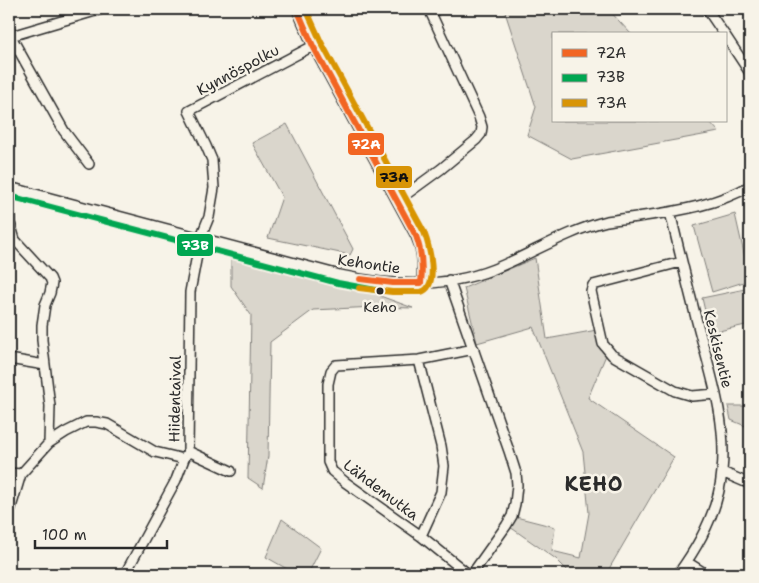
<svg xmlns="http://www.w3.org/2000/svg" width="759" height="583" viewBox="0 0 759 583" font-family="'Shantell Sans',sans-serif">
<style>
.green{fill:#dad6cc;stroke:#82807c}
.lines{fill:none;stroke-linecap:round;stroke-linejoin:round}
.minor-casing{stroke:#2b2b2b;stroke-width:12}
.minor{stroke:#f7f3e8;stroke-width:9}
.bus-1-casing{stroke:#f7f3e8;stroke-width:10}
.bus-2-casing{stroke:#f7f3e8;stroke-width:10}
.bus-3-casing{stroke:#f7f3e8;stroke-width:10}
.bus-1{stroke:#f26522;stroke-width:6}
.bus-2{stroke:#00a651;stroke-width:6}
.bus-3{stroke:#d89406;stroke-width:6}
.bus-dot{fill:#2b2b2b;stroke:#f7f3e8;stroke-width:2}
.labels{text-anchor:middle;stroke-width:5;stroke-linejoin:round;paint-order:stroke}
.bus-label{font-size:14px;fill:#2b2b2b;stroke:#f7f3e8}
.street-label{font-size:15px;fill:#2b2b2b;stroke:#f7f3e8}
.district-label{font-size:20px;font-weight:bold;letter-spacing:1px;fill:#2b2b2b;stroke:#f7f3e8}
.line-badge{stroke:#f7f3e8;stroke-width:2}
.badge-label{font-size:14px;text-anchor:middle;font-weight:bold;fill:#fff}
.pale-badge-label{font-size:14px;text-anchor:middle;font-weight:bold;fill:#111}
</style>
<rect width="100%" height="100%" fill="#f7f3e8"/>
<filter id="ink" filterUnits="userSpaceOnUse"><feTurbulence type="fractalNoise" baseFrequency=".02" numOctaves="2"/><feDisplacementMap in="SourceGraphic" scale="10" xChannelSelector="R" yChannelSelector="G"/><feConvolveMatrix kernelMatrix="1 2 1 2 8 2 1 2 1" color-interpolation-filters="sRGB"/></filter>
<g filter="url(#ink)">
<path class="green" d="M504 9H608L631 34H553V121H709L719 132 572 159 527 135 536 107Z
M287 124 353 249 350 255 268 238 282 197 252 143Z
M735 214 750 280 712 292 694 226Z
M231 255 350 285 413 308 375 307 313 310 270 342 268 456 263 488 248 478 251 315 231 286Z
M535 258 547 339 597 330 606 355 588 398 674 457 606 574H571L556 559 513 529 506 526 512 516 555 527 552 551 581 558 589 513 583 452 533 327 477 343 464 288Z
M750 288V324L710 333 702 298Z
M728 406H750V428L731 420Z
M282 519 321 548 308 574H296L266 557Z"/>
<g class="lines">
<g class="minor-casing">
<path id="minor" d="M297 9 313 46 416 236C423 252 424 266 421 283
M707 9 724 34
M9 33 64 131 89 164
M725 35 750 73
M9 38 11 36 102 9
M9 187 340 275C390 286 446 288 494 269 532 254 566 231 607 221 619 219 632 218 644 216 680 211 719 204 750 186
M9 193 10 223 15 240 50 278 52 283 50 293 45 305 42 325V340L50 406 49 443
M397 201 441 169 476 140 481 134 482 127 479 117 429 9
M670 212C680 254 690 296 701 337 713 381 727 426 722 471 719 509 700 544 678 574
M681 262 593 285 591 291 603 344 612 355 675 391 692 396 716 394
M449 280 509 451 516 473 517 485 515 504 512 516 506 526 472 574
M9 359 45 365
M419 360 441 446 444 466 441 492 421 536
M188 451 231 471
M722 472 750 484
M9 473 21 474
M9 514 21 474 49 443 66 432 86 422H96L107 424 155 452 184 459
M687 562 706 574
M125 574 176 480 184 459 188 451 190 292 200 239 209 217 214 188 212 160 206 146 189 111 313 46
M468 574 421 536 345 482 332 471 328 462V384L331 371 336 365 419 360 474 349"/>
</g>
<use href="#minor" class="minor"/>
<g class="bus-1-casing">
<path id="bus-1" d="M297 9 313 46 416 236C422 252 423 266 421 283
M360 279 393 283H421"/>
</g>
<g class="bus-2-casing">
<path id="bus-2" d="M9 196 338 283 381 291"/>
</g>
<g class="bus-3-casing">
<path id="bus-3" d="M306 9 321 42 424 232C429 245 440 287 421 292H392L359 288"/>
</g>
<use href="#bus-1" class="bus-1"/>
<use href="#bus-2" class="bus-2"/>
<use href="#bus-3" class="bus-3"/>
</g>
</g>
<circle class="bus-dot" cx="380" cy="291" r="4.5"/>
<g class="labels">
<g class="bus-label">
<text x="380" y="312">Keho</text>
</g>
<g class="street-label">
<text transform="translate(238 70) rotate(-28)" y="5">Kynnöspolku</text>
<text transform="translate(369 264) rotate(8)" y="5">Kehontie</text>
<text transform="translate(718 349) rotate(76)" y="5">Keskisentie</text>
<text transform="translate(175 399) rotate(-89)" y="5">Hiidentaival</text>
<text transform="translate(381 490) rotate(37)" y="5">Lähdemutka</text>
</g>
<g class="district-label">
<text x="594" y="491">KEHO</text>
</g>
</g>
<g class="line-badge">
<rect x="347" y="132" width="38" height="24" rx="5" fill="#f26522"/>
<rect x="375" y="165" width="38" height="24" rx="5" fill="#d89406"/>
<rect x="176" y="233" width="38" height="24" rx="5" fill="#00a651"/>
</g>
<g class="badge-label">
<text x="366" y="149">72A</text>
<text x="195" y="250">73B</text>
</g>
<g class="pale-badge-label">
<text x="394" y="182">73A</text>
</g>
<rect width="759" height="583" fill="none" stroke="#f7f3e8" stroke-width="30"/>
<rect x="15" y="15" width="729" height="553" fill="none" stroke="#2b2b2b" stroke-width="2" filter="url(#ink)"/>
<rect x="552" y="32" width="175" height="90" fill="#f7f3e8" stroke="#a5a39c"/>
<rect x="562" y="49" width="25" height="8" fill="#f26522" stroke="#a5a39c"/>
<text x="596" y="58" font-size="15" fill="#2b2b2b">72A</text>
<rect x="562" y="74" width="25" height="8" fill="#00a651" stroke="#a5a39c"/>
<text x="596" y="82" font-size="15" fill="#2b2b2b">73B</text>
<rect x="562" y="99" width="25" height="8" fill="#d89406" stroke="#a5a39c"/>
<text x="596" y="108" font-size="15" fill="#2b2b2b">73A</text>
<path d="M35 540v8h132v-8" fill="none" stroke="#2b2b2b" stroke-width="2.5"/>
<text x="42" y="540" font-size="15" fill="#2b2b2b" stroke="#f7f3e8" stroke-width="4" paint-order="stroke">100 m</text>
</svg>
